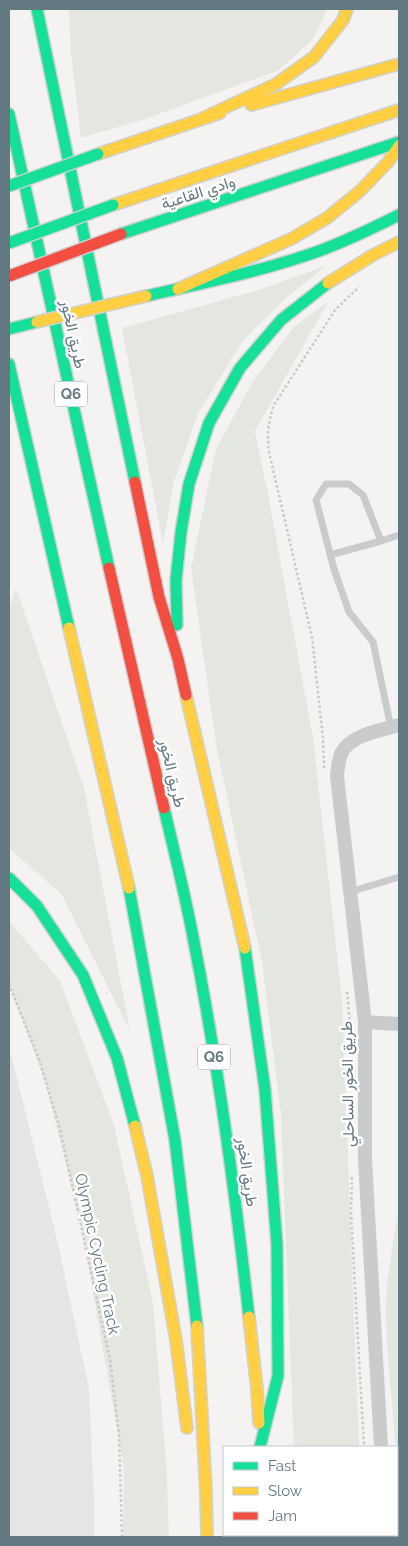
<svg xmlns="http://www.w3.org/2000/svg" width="408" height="1546" viewBox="0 0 408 1546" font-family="Raleway,Vazirmatn,sans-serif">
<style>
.built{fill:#e4e5e4}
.green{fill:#e4e6e0}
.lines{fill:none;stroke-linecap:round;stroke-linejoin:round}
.fast-casing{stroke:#d1d1d1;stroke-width:14}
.slow-casing{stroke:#d1d1d1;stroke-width:14}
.jam-casing{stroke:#d1d1d1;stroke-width:14}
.path{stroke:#c8c8c8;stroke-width:2.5;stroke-dasharray:2.5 2.5;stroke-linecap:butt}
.lane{stroke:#cacbcc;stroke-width:7}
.street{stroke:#cacbcc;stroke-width:14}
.fast{stroke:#16e098;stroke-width:11}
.slow{stroke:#ffcf43;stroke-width:11}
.jam{stroke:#f24e42;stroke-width:11}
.fast-bridge-casing{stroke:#d1d1d1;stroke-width:14;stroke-linecap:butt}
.slow-bridge-casing{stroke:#d1d1d1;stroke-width:14;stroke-linecap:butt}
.jam-bridge-casing{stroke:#d1d1d1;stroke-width:14;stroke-linecap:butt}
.fast-bridge{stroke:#16e098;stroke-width:11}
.slow-bridge{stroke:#ffcf43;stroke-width:11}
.jam-bridge{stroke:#f24e42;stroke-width:11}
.labels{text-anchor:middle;stroke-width:5;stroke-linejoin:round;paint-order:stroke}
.shield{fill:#fff;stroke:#92a1a8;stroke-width:1}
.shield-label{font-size:15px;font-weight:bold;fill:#637982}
.street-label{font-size:16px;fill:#637982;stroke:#fff}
</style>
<rect width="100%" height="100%" fill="#f4f3f2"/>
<path class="built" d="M9 1050 12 1058 56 1235 89 1389 94 1501V1537H9Z"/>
<path class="green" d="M69 9H327L314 38 279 70 145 119 81 138 71 53Z
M327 265 285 299 244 339 198 413 173 484 163 544 122 328 262 289Z
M328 302 255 431 268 494 313 738 342 1001 359 1447H294L281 1115 262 962 216 744 191 568 216 449 253 381 294 327Z
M16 588 84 788 130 1031 62 895 9 848V608Z
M9 921 60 981 114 1125 153 1303 167 1475 169 1537H123L124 1469 82 1229 45 1081 9 985Z
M399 1208V1513C398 1447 388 1383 386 1317 385 1280 393 1244 399 1208Z
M297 1535H361V1537H297Z"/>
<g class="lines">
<g class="fast-casing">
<path id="fast" d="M37 9 135 482
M9 114 109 568
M121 234 399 142
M146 296C204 283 263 271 319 251 346 241 373 228 399 215
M9 329 37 322
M9 364 69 628
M177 625 176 580 181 532 189 484 209 423 240 368 281 320 328 283
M164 808C174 851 185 894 193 937 218 1063 235 1190 249 1317
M9 878 37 906 83 975 117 1058 135 1126
M129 888 175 1140 197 1326
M245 948 265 1090 277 1245 278 1376 260 1447
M264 1535V1537"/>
</g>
<g class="slow-casing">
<path id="slow" d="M251 105 399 64
M203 118 276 84 314 57 343 20 347 9
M98 154 220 113
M113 205 399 110
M328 283 373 255 399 242
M178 289 291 239 327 218 360 191 388 162 399 146
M69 628 129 888
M186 695 245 948
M135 1126 147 1176 176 1340 187 1428
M249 1317 257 1389 259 1423
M197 1326 206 1491 207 1537"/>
</g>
<g class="jam-casing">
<path id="jam" d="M135 482 159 597 178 659 186 695
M109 568 164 808"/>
</g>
<path class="path" d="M324 768 323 738 312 637 269 452C267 435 268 422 274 405L335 310 359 287
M9 984 39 1059 60 1129 110 1360 119 1435 122 1537
M347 992 351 1034
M352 1177 351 1214 364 1447
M367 1535V1537"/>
<path class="lane" d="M381 541 399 535
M330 555 381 541 363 495 349 484H326L316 500 334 569 349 612 373 642 391 728
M350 892 399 877"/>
<path class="street" d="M365 1022 399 1024
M381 1447 365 1159V1022L337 776C338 768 338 760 342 752 351 735 382 730 399 725
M385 1535V1537"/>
<use href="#fast" class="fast"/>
<use href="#slow" class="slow"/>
<use href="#jam" class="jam"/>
<g class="fast-bridge-casing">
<path id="fast-bridge" d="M9 186 98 154
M9 243 113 205"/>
</g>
<g class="slow-bridge-casing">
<path id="slow-bridge" d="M37 322 146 296"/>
</g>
<g class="jam-bridge-casing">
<path id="jam-bridge" d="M9 276 121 234"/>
</g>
<use href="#fast-bridge" class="fast-bridge"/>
<use href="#slow-bridge" class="slow-bridge"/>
<use href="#jam-bridge" class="jam-bridge"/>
</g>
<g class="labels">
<g class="shield">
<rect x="55" y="381.5" width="32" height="25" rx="4"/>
<rect x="198" y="1044.5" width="32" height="25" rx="4"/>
</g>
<g class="shield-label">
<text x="71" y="399">Q6</text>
<text x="214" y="1062">Q6</text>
</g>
<g class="street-label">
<text transform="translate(198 192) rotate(-18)" y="6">وادي القاعية</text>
<text transform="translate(74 334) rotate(78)" y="6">طريق الخور</text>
<text transform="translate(173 773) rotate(77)" y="6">طريق الخور</text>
<text transform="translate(347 1084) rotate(-91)" y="6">طريق الخور الساحلي</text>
<text transform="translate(248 1172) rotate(82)" y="6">طريق الخور</text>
<text transform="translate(98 1254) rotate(78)" y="6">Olympic Cycling Track</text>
</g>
</g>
<rect width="408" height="1546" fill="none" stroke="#637982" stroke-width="20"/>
<rect x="223" y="1446" width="175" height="90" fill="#ffffff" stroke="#c1c9cd"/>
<rect x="233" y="1462" width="25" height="8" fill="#16e098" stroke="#c1c9cd"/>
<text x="268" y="1471" font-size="15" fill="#637982">Fast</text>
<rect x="233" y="1487" width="25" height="8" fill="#ffcf43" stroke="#c1c9cd"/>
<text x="268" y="1496" font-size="15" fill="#637982">Slow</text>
<rect x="233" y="1512" width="25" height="8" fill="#f24e42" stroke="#c1c9cd"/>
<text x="268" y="1521" font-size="15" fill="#637982">Jam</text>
</svg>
